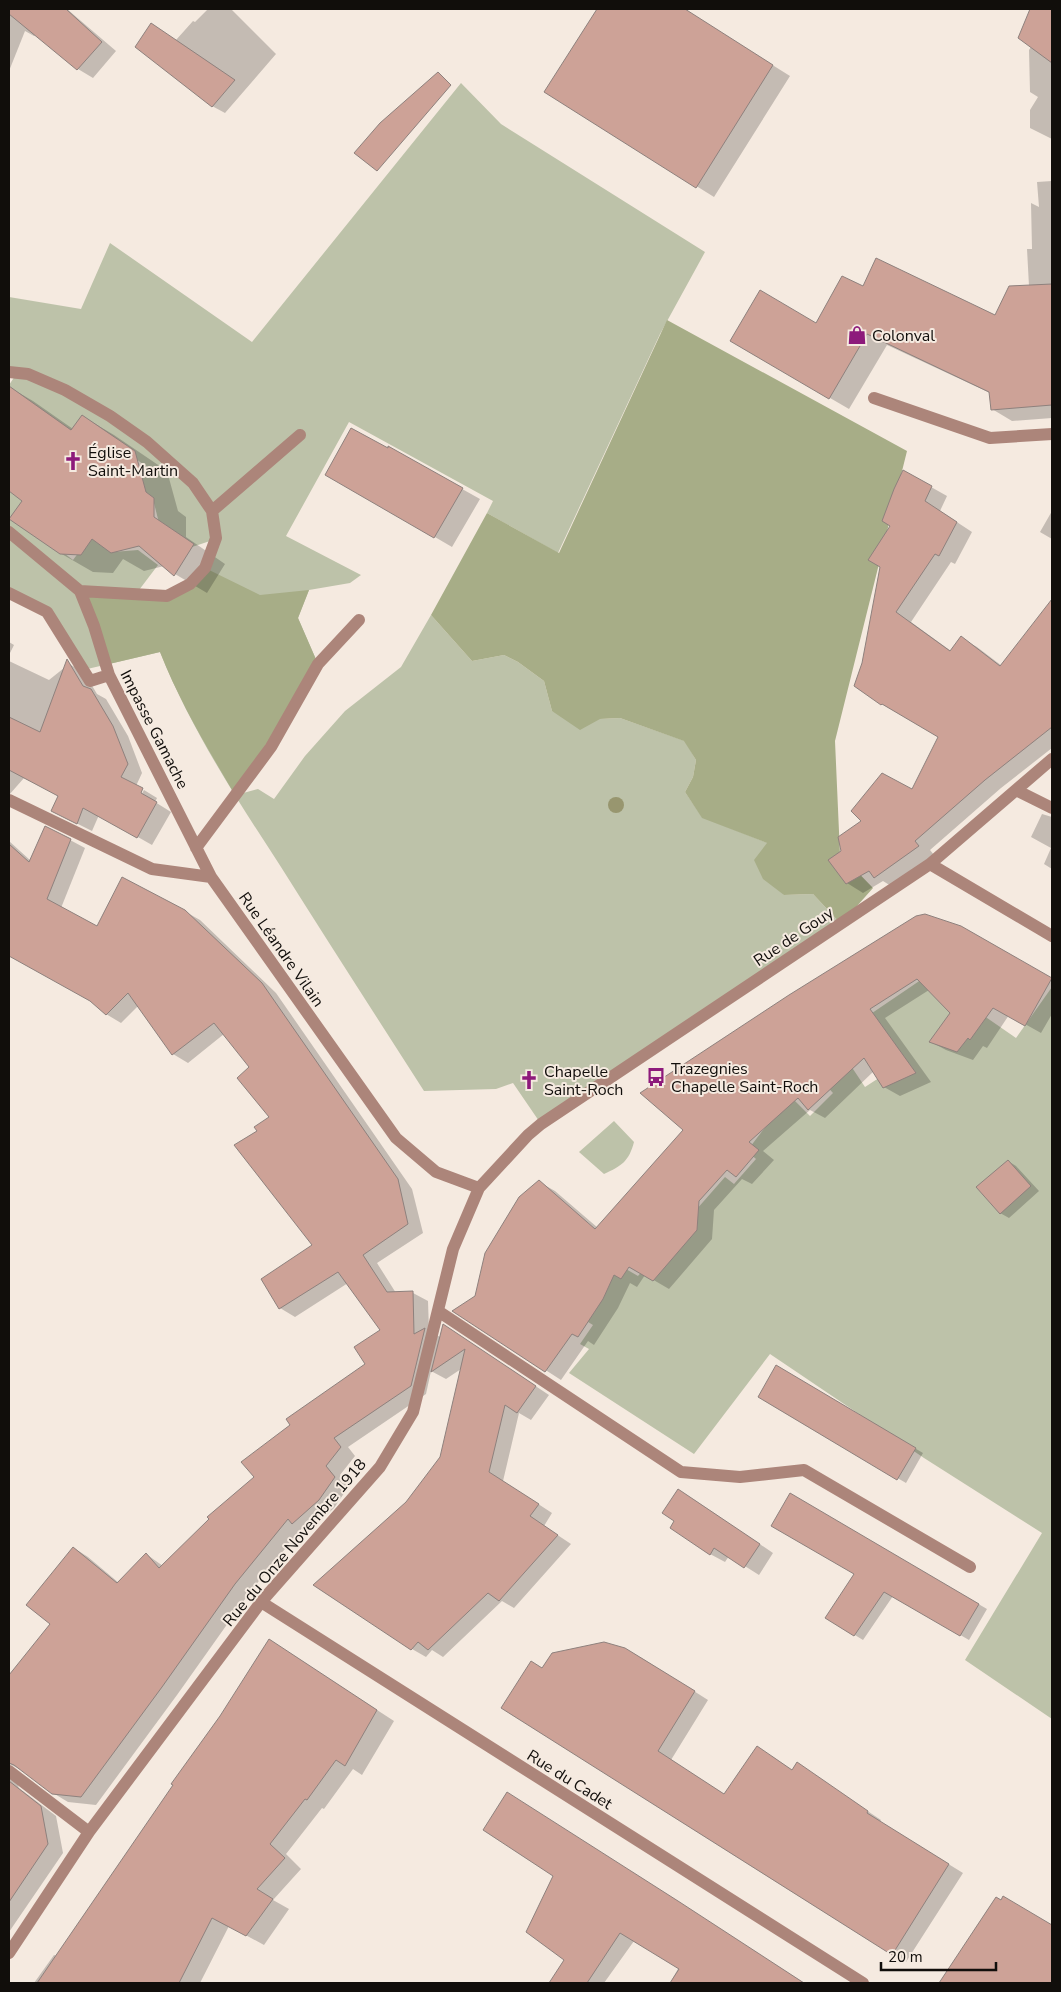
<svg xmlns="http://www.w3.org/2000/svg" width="1061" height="1992" viewBox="0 0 1061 1992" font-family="'Nunito Sans',sans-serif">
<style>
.green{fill:#bdc2a9}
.forest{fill:#a7ad87}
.shadow{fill:#0003}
.building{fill:#cda297;stroke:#8e817d}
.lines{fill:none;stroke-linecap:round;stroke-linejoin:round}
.minor{stroke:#ac857a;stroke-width:12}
.tree{fill:#98966f}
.labels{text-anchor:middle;stroke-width:4;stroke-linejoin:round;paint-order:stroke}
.poi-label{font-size:16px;fill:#110e0b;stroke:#f5eae0;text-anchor:start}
.street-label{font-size:16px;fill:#110e0b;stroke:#f5eae0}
</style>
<rect width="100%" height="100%" fill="#f5eae0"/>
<path class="green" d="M461 83 501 124 705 252 660 334 558 553 487 513 493 501 349 422 286 536 361 575 350 583 309 590 298 618 318 664 236 795 258 789 274 799 305 756 345 711 401 667 431 615 472 661 504 655 518 662 544 681 552 711 600 719 620 718 685 741 696 760 693 777 685 792 702 817 768 843 784 895 813 894 841 924 541 1124 513 1083 496 1089 424 1091C376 1016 328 942 281 867 236 798 191 729 160 652L83 670 47 612 9 593V488L25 500 14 515 73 560 91 536 113 552 138 550 158 565 136 594 167 596 190 584 216 539 192 547 159 523 153 499 132 482 144 465 85 420 71 437 9 390V385L17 373 9 372V297L81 309 110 243 252 342Z
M937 969 977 1011 1016 1038 1052 987V1719L965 1660 1042 1533 924 1458 770 1354 694 1454 569 1373 589 1349 580 1344 593 1325 555 1302 586 1246 638 1276 725 1177 734 1184 756 1159 747 1151 780 1108 773 1079 810 1116 833 1093 802 1059 833 1039 865 1087 885 1074 853 1026Z
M614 1121 634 1142C629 1161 622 1166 604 1174L579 1152Z"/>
<path class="forest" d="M667 320 907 451 835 741 840 854 873 888 841 924 813 894 784 895 763 879 754 860 767 843 702 818 685 792 693 777 696 760 684 741 620 718 600 719 580 730 552 711 544 681 518 662 504 655 472 661 431 615 487 513 559 553Z
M205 568 260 595 309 590 298 618 318 664 235 795C208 749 180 703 160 652L105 665 80 591 167 596Z"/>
<path class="shadow" d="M9 9H67L116 51 93 78 78 69 36 35 34 36 25 31 9 71Z
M208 9H231L276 54 225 113 212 106 176 40 193 21 195 22Z
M598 9H683L790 76 714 197 546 92Z
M1032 9H1052V139L1030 128V110L1038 97 1030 92 1029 50 1031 47 1020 38Z
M1052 181V418L1012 421 992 409 990 393 887 345 849 409 732 341 817 325 863 288 996 317 1029 286 1027 249H1032L1031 203 1039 207 1037 182Z
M9 387 33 401 73 429 82 416 114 435 167 471 178 511 186 517V537L225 564 207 593 175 574 164 566 144 571 123 559 113 573 93 572 60 553 24 501 9 490Z
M389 448 480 499 452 547 327 474Z
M931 487 947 496 940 511 972 532 955 564 951 562 911 622 951 651 961 638 977 647 1002 666 1052 601V748L1001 788 930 850 934 855 891 886 883 881 863 893 847 883 913 790 939 737 882 704 855 686 864 663 881 566Z
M1052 511V539L1040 532Z
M9 642 14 645 9 655Z
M9 661 49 680 69 664 84 672 97 694 106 699 128 736 142 773 136 786 139 799 144 790 157 798 155 802 171 812 152 845 99 815 92 831 68 819 53 811 60 796 24 778 9 795Z
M1042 814 1052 817V869L1044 864 1051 848 1031 837Z
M70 840 85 848 61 908 98 928 184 911 200 920 276 993 412 1189 423 1233 377 1263 396 1293H413L428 1301 429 1331 440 1337 457 1334 549 1395 531 1420 519 1413 503 1481 552 1513 544 1526 571 1544 514 1608 502 1601 443 1657 432 1650 426 1657 412 1649 407 1503 442 1458 461 1369 446 1379 431 1371 426 1394 348 1447 355 1456 340 1475 349 1486 334 1508 308 1532 302 1528 250 1592 177 1695 96 1805 68 1802 53 1793 26 1772 9 1764 17 1751 9 1745V1677L51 1624 74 1548 88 1557 119 1583 146 1554 163 1566 256 1477 367 1364 381 1330 348 1283 295 1317 280 1308 262 1280 314 1245 258 1131 271 1117 251 1067 224 1034 188 1063 173 1054 139 1005 121 1023 106 1014 26 932 9 907V841L31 861Z
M961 927 1052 980V1014L1041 1033 1009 1015 987 1048 983 1046 973 1060 946 1050 931 1042 951 1013 929 990 885 1018 931 1082 900 1096 884 1087 874 1071 825 1118 810 1110 763 1151 774 1160 752 1184 742 1179 714 1210 712 1239 669 1289 645 1275 637 1287 630 1283 618 1308 594 1345 588 1341 561 1380 454 1311 476 1296 539 1182 555 1191 598 1228Z
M1008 1161 1016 1166 1039 1191 1009 1218 1000 1213Z
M777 1367 923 1453 906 1483 759 1397Z
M791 1495 987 1609 969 1640 893 1596 863 1640 827 1618 855 1574Z
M693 1499 773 1553 759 1575 729 1556 725 1562 710 1554Z
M269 1640 394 1721 362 1775 353 1769 324 1809 322 1808 286 1854 301 1869 273 1900 289 1909 264 1945 229 1926 200 1983H34L54 1955 57 1956 221 1717Z
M640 1657 708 1700 671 1760 725 1795 772 1756 793 1771 797 1764 881 1820 880 1822 963 1873 906 1962 892 1954 543 1669Z
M9 1775 16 1780 19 1788 56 1816 63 1853 9 1932Z
M522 1802 804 1983H670L679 1967 634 1941 604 1983H550L566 1960 555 1876Z
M1004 1897 1052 1927V1983H940L997 1898 1001 1901Z"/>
<path class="building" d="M9 9H66L102 42 77 70 9 14Z
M597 9H685L773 65 696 188 544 92Z
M1030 9H1052V63L1018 38Z
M151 23 235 80 212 107 135 47Z
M438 72 451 85 377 171 354 153 380 123Z
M876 258 995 315 1009 286 1052 284V405L991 410 989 392 867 334 829 399 730 341 760 290 816 323 842 276 863 286Z
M9 386 71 430 82 415 135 451 146 492 154 498V517L194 544 174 576 139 546 111 553 92 539 81 555 60 554 9 519 22 501 9 491Z
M351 428 388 448V446L463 488 434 538 325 475Z
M903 470 932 486 925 501 957 522 939 556 935 554 896 612 950 651 961 636 1000 666 1052 599V727L985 780 915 841 919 846 874 878 869 871 846 884 828 860 841 851 838 837 861 821 851 811 882 773 912 789 938 737 882 704 881 705 854 686 862 663 880 567 868 560 890 526 882 521 894 489Z
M67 659 83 686 91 689 113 726 128 764 121 777 143 788 141 793 157 802 137 838 83 808 77 824 51 811 58 796 9 770V717L40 732Z
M45 826 71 839 47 899 97 926 122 877 185 910 262 983 398 1179 408 1224 363 1255 387 1292 413 1291 414 1334 425 1328 411 1386 334 1438 341 1447 326 1466 335 1477 319 1500 292 1524 288 1519 235 1584 162 1687 81 1797 52 1794 14 1765 9 1763V1675L50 1624 26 1605 73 1547 117 1583 146 1553 159 1568 209 1519 207 1517 254 1477 241 1462 290 1425 286 1419 365 1364 354 1347 380 1330 338 1272 279 1309 261 1279 312 1245 234 1145 257 1131 254 1127 269 1117 237 1078 249 1067 214 1023 172 1055 128 993 106 1015 90 1001 9 956V844L29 862Z
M925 914 961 926 1052 978 1025 1026 993 1008 970 1040 968 1038 957 1052 929 1042 950 1013 917 979 870 1009 916 1073 883 1088 864 1058 808 1110 798 1098 749 1142 759 1150 736 1177 727 1170 699 1201 697 1230 653 1281 629 1267 621 1279 614 1275 603 1299 578 1337 572 1334 545 1372 452 1311 475 1296 485 1253 519 1197 539 1180 595 1229 683 1130 640 1093 789 995 916 916Z
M1008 1160 1031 1186 1000 1214 976 1187Z
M443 1324 536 1386 517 1413 505 1405 489 1472 539 1504 530 1516 558 1535 499 1601 488 1593 428 1650 418 1642 411 1650 313 1585 406 1502 440 1457 465 1349 431 1372Z
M776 1365 916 1448 897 1480 758 1397Z
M678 1489 760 1544 744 1568 714 1548 710 1555 670 1528 674 1521 662 1513Z
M790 1493 979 1604 960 1636 884 1592 854 1636 825 1618 854 1574 771 1526Z
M269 1639 377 1710 345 1766 336 1760 307 1800 305 1799 270 1844 285 1858 257 1889 273 1899 246 1936 212 1918 179 1983H37L173 1785 171 1784 220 1716Z
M604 1642 625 1648 695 1691 658 1751 724 1794 757 1746 792 1770 797 1762 868 1811 867 1813 949 1864 892 1955 501 1708 531 1661 542 1668 552 1653Z
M9 1781 41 1806 48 1844 9 1902Z
M507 1792 678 1901 804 1983H670L679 1969 620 1933 587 1983H549L564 1960 526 1932 553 1876 483 1830Z
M1003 1896 1052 1925V1983H939L996 1897 1001 1900Z"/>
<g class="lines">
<path class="minor" d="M9 372 28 374 65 390 110 416 147 442 193 483 212 511 216 538 205 568 190 584 167 596 80 591
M874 398 990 438 1052 434
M212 511 300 435
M9 532 80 591 94 626 109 675 211 877
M9 593 47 612 90 681 109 675
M1016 790 1052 808
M9 800 152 869 211 877 396 1138 436 1172 479 1188
M196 848 271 747 318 664 359 620
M930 864 1052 936
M438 1311 681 1472 740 1477 804 1470 970 1567
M261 1602 863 1983
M9 1771 89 1832
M9 1953 89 1832 261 1602 380 1467 413 1412 453 1249 479 1188 528 1135 541 1124 930 864 1052 759"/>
</g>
<circle class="tree" cx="616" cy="805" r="8"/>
<defs>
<g id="shop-bare" transform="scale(1.5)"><path d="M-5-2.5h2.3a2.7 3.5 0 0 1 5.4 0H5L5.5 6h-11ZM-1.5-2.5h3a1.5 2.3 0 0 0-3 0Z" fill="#8d1a7b" stroke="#f5eae0" stroke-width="2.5" paint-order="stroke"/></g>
<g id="church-bare" transform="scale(1.5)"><path d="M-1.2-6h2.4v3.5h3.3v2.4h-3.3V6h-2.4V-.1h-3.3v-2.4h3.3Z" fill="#8d1a7b" stroke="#f5eae0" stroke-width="2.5" paint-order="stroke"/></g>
<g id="bus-bare" transform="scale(1.5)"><path d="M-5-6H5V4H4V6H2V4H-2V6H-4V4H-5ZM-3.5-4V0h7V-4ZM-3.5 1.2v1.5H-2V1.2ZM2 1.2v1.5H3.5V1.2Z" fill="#8d1a7b" stroke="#f5eae0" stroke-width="2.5" paint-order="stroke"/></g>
</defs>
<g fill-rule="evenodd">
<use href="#shop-bare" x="857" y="335"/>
<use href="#church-bare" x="73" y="461"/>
<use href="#bus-bare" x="656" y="1077"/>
<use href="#church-bare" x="529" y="1080"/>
</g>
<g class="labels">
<g class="poi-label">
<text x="872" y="341">Colonval</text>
<text x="88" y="458">Église<tspan x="88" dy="18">Saint-Martin</tspan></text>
<text x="671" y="1074">Trazegnies<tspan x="671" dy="18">Chapelle Saint-Roch</tspan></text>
<text x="544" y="1077">Chapelle<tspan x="544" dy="18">Saint-Roch</tspan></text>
</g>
<g class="street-label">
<text transform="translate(155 729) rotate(63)" y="6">Impasse Gamache</text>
<text transform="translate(793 936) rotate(-34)" y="6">Rue de Gouy</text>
<text transform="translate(282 949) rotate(55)" y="6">Rue Léandre Vilain</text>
<text transform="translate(294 1542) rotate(-50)" y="6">Rue du Onze Novembre 1918</text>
<text transform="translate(570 1779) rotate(32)" y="6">Rue du Cadet</text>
</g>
</g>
<rect width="1061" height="1992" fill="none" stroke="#110e0b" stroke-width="20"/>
<path d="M881 1962v8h115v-8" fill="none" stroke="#110e0b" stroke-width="2.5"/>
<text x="888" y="1962" font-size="15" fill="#110e0b" stroke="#f5eae0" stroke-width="4" paint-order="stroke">20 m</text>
</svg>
